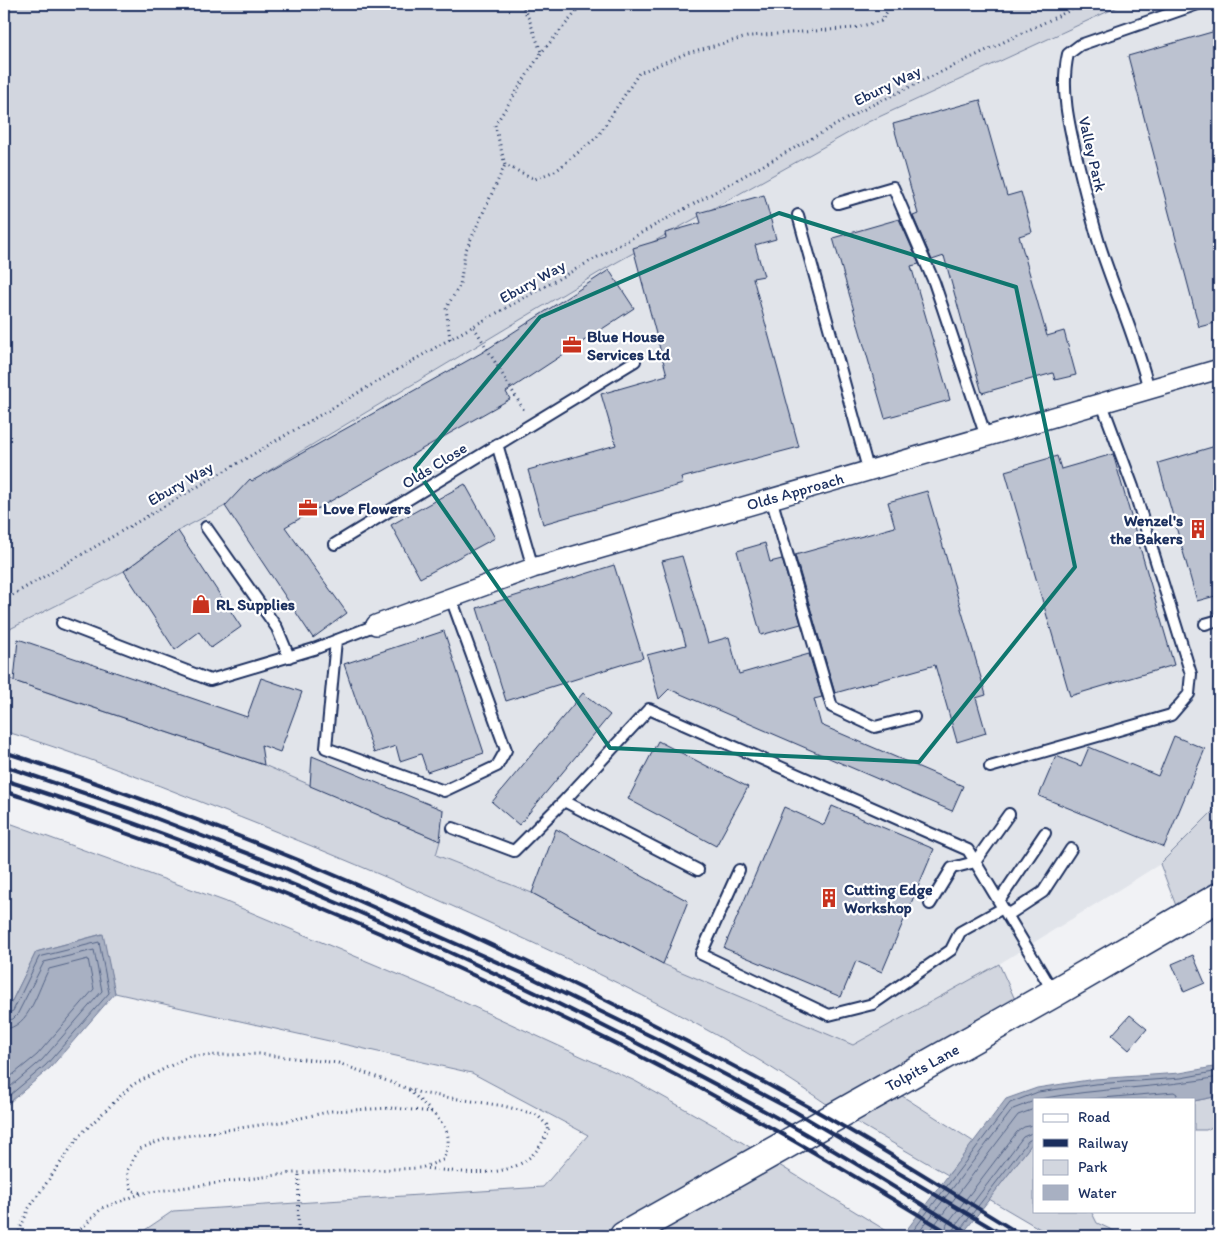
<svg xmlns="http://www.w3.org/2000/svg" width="1223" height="1240" viewBox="0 0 1223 1240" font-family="Itim,sans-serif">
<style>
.built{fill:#e1e4ea}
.green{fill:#d2d6df;stroke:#76829e}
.water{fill:#a8b0c2;stroke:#707c9a}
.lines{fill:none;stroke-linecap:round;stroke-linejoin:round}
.shore{stroke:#536386;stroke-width:1}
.building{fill:#bcc2d0;stroke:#1b2f5e}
.lane-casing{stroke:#1b2f5e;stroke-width:14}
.street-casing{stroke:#1b2f5e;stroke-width:22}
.primary-casing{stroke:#1b2f5e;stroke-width:31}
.path{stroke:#1b2f5e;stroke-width:3;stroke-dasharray:1 4;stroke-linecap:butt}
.lane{stroke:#fff;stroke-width:10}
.street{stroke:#fff;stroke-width:19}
.primary{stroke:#fff;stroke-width:28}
.rail{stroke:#1b2f5e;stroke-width:4}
.marked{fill:none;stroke:#0f766e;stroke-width:4;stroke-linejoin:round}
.labels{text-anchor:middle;stroke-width:4.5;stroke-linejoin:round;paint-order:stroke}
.street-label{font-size:16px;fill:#1b2f5e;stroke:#fff}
.poi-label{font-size:16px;font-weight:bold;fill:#1b2f5e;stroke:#fff;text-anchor:start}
</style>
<rect width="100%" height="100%" fill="#f1f2f5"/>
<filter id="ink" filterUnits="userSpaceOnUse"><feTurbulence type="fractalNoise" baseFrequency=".02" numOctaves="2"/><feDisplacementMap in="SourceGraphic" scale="10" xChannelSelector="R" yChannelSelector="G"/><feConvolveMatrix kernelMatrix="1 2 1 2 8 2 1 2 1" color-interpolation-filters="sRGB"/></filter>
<g filter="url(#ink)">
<path class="built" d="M1124 4H1219V805L1160 864 999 964 853 1045 663 964 532 893 436 855 440 841 264 765 14 681 4 675V632L124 571 178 531 225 506 250 479 633 248 868 122Z"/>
<path class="green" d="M4 4H1124L868 122 610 266 270 470 225 506 178 531 124 571 4 632Z
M4 675 14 681 264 765 440 841 436 855 532 893 663 964 853 1045 999 964 1017 1004 831 1107C711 1023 577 962 443 902 366 868 289 836 211 806 143 779 74 752 4 731Z
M1219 805V886L1178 911 1160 864Z
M4 821 224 901 459 1000 635 1081 717 1127 895 1236H136L173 1211 543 1187 588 1135 472 1073 115 993 102 934 36 952 8 1009 4 1010Z
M896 1092 974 1142 948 1175 851 1119Z
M1219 1096V1124L1206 1130H1194V1101Z
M1034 1141V1211H1091L1097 1223 1125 1236H1052L989 1199Z"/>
<path class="water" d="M103 934 115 993 50 1068 4 1107V1010L8 1009 36 952Z
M1219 1066V1096L1194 1101V1099H1034V1141L961 1236H902L1006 1099 1037 1088 1095 1079 1180 1073Z"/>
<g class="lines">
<path class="shore" d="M4 1015 13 1011 39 957 99 942 109 993 46 1065 4 1100
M4 1021 13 1019 17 1015 44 962 94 950 102 991 42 1060 4 1092
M4 1029C30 1028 38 988 49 969L88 959 94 989 37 1055 4 1082
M1039 1099C1099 1088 1160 1088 1219 1077
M1090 1099 1174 1092 1177 1094 1176 1099
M909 1236 1010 1103 1038 1092 1095 1084 1181 1078 1219 1071
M916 1236 1013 1109 1034 1101
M926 1236 1018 1115 1034 1109
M944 1236 947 1224 1017 1132 1024 1127 1034 1125
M951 1236 954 1228 1023 1137 1034 1132
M958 1236 959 1231 1028 1141 1034 1138"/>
</g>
<path class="building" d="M1219 30V322L1199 327 1128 56Z
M980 100 1007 196 1021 192 1032 232 1019 236 1047 336 1064 331 1076 375 1055 380 1053 373 982 393 944 256 932 260 913 216 918 214 893 124Z
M764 195 776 239 755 245 764 276 753 278 799 447 681 478 683 484 543 524 528 470 616 445 601 394 667 375 633 248 666 238 665 233 701 223 698 213Z
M899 219 919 264 911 266 950 400 885 418 833 238Z
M609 270 634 308 506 392 510 399 285 527 347 613 313 638 225 506 250 479 252 481 483 352Z
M1219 445V595L1197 601 1158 463Z
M1113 454 1174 665 1070 696 1005 471 1057 456 1061 469Z
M465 484 495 538 420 578 391 525Z
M927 491 986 695 976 698 986 733 957 742 935 665 835 693 795 555 895 527 888 502Z
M178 531 241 627 211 648 199 632 175 650 124 571Z
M765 543 770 562 782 559 801 624 761 635 737 551Z
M682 556 708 643 729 637 739 674 809 654 822 697 814 699 821 725 963 786 952 811 669 689 659 699 647 655 686 645 662 561Z
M614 565 643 658 506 701 477 608Z
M444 631 484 753 427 772 421 754 400 761 396 746 374 753 344 664Z
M18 639 247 717 261 678 302 692 280 752 261 745 264 765 14 681Z
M583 693 610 715 519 825 492 802Z
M1174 736 1205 749 1164 847 1039 796 1056 756 1081 766 1089 747 1158 776Z
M658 741 748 787 716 846 628 799Z
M312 756 443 810 440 841 310 786Z
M832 806 934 849 882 972 856 961 841 997 724 948 784 807 824 825Z
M556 829 688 901 663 964 532 893Z
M1193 955 1205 983 1184 992 1172 964Z
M1130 1015 1147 1029 1129 1050 1112 1035Z"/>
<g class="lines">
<g class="lane-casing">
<path id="lane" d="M838 203 893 187 934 282 986 437
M798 215 868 469
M1149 390C1137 340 1115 293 1099 243 1091 216 1084 187 1077 159 1069 126 1060 88 1068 54L1080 45 1198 4
M497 444 533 568
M771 498 832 707 875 727 914 717
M206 527 277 628 289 657
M335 544 635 361
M62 623 210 680 314 649 376 625
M1205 624 1219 620
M336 640 326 748 444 791 497 766 506 750 451 598
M990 767 1171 715 1189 694 1191 674 1133 487 1102 404
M453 828 514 851 564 801
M698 870 564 801 649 709 968 850 1054 993
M739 870 701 954 829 1015 873 1004 951 950 960 932 1003 908
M999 901 1045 833
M930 904 952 868 975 862 1009 814
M1008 915 1043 892 1071 849"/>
</g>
<g class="street-casing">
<path id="street" d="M376 625 533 568 1219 369"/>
</g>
<g class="primary-casing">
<path id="primary" d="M624 1236 1054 993 1219 897"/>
</g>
<path class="path" d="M521 4 529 19 541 52
M583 4 541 53 495 125 505 165 535 179 557 170 598 136 639 73 687 53 751 36 854 28 881 21 892 4
M474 327 525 412
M450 339 446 308 460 285 465 252 505 165
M4 600 450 339 870 106 1083 4
M409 1090 432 1112
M17 1236 29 1208 80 1135 132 1085 190 1056 259 1054 338 1063 420 1093 504 1106 537 1115 549 1127C530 1185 472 1173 423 1168
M74 1236 102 1208 143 1193 293 1173 421 1168 443 1160C453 1136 448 1130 432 1112L394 1108 332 1111 287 1121 165 1139 139 1149 127 1171 132 1191 143 1193
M298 1236 299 1173"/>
<use href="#lane" class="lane"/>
<use href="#street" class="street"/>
<use href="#primary" class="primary"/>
<path class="rail" d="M4 752C284 842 552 965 809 1107 881 1147 952 1193 1023 1236
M4 766 134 810 283 867 524 974 665 1043 794 1111 1005 1236
M4 780C219 847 426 936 627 1038 694 1073 761 1107 826 1146 876 1175 924 1206 973 1236
M4 791C77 816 151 841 223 869 351 918 477 975 600 1036 721 1096 838 1166 954 1236"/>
</g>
</g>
<path class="marked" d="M779 213 1016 287 1075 567 919 762 610 748 415 468 540 317Z"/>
<defs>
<g id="office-bare" transform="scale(1.5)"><path d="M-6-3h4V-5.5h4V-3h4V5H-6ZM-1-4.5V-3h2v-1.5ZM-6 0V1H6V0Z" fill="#c8321e" stroke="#fff" stroke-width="2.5" paint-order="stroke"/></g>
<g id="building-bare" transform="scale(1.5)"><path d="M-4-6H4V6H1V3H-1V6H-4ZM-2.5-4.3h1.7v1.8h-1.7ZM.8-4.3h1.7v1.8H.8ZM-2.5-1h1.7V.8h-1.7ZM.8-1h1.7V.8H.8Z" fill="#c8321e" stroke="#fff" stroke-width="2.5" paint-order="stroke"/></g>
<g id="shop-bare" transform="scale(1.5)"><path d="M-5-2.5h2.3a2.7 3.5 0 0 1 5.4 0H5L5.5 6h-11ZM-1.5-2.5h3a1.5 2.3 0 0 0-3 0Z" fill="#c8321e" stroke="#fff" stroke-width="2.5" paint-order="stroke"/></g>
</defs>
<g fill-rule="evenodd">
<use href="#office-bare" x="572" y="345"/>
<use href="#office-bare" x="308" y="508"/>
<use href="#building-bare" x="1198" y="529"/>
<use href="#shop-bare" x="201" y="604"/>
<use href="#building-bare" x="829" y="898"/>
</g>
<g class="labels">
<g class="street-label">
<text transform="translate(887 85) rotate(-26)" y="6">Ebury Way</text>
<text transform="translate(1093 154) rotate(77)" y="6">Valley Park</text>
<text transform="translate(532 281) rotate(-29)" y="6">Ebury Way</text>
<text transform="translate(434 465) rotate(-32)" y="6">Olds Close</text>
<text transform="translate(180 483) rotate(-30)" y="6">Ebury Way</text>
<text transform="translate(795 491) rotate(-16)" y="6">Olds Approach</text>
<text transform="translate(922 1067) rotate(-29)" y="6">Tolpits Lane</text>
</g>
<g class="poi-label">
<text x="587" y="342">Blue House<tspan x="587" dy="18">Services Ltd</tspan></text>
<text x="323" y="514">Love Flowers</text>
<text x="1183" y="526" text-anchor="end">Wenzel's<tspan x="1183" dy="18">the Bakers</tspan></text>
<text x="216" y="610">RL Supplies</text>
<text x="844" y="895">Cutting Edge<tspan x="844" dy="18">Workshop</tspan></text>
</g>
</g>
<rect width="1223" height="1240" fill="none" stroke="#fff" stroke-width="20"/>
<rect x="10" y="10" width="1203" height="1220" fill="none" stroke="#1b2f5e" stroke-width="2" filter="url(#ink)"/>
<rect x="1033" y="1098" width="162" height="115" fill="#ffffff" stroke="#a4acbf"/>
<rect x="1043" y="1114" width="25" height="8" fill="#ffffff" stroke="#a4acbf"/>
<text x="1078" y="1122" font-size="15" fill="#1b2f5e">Road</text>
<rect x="1043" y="1139" width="25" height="8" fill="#1b2f5e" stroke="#a4acbf"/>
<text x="1078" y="1148" font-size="15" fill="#1b2f5e">Railway</text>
<rect x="1043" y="1160" width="25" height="15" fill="#d2d6df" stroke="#a4acbf"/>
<text x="1078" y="1172" font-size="15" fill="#1b2f5e">Park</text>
<rect x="1043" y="1185" width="25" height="15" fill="#a8b0c2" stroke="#a4acbf"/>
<text x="1078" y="1198" font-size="15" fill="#1b2f5e">Water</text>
</svg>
